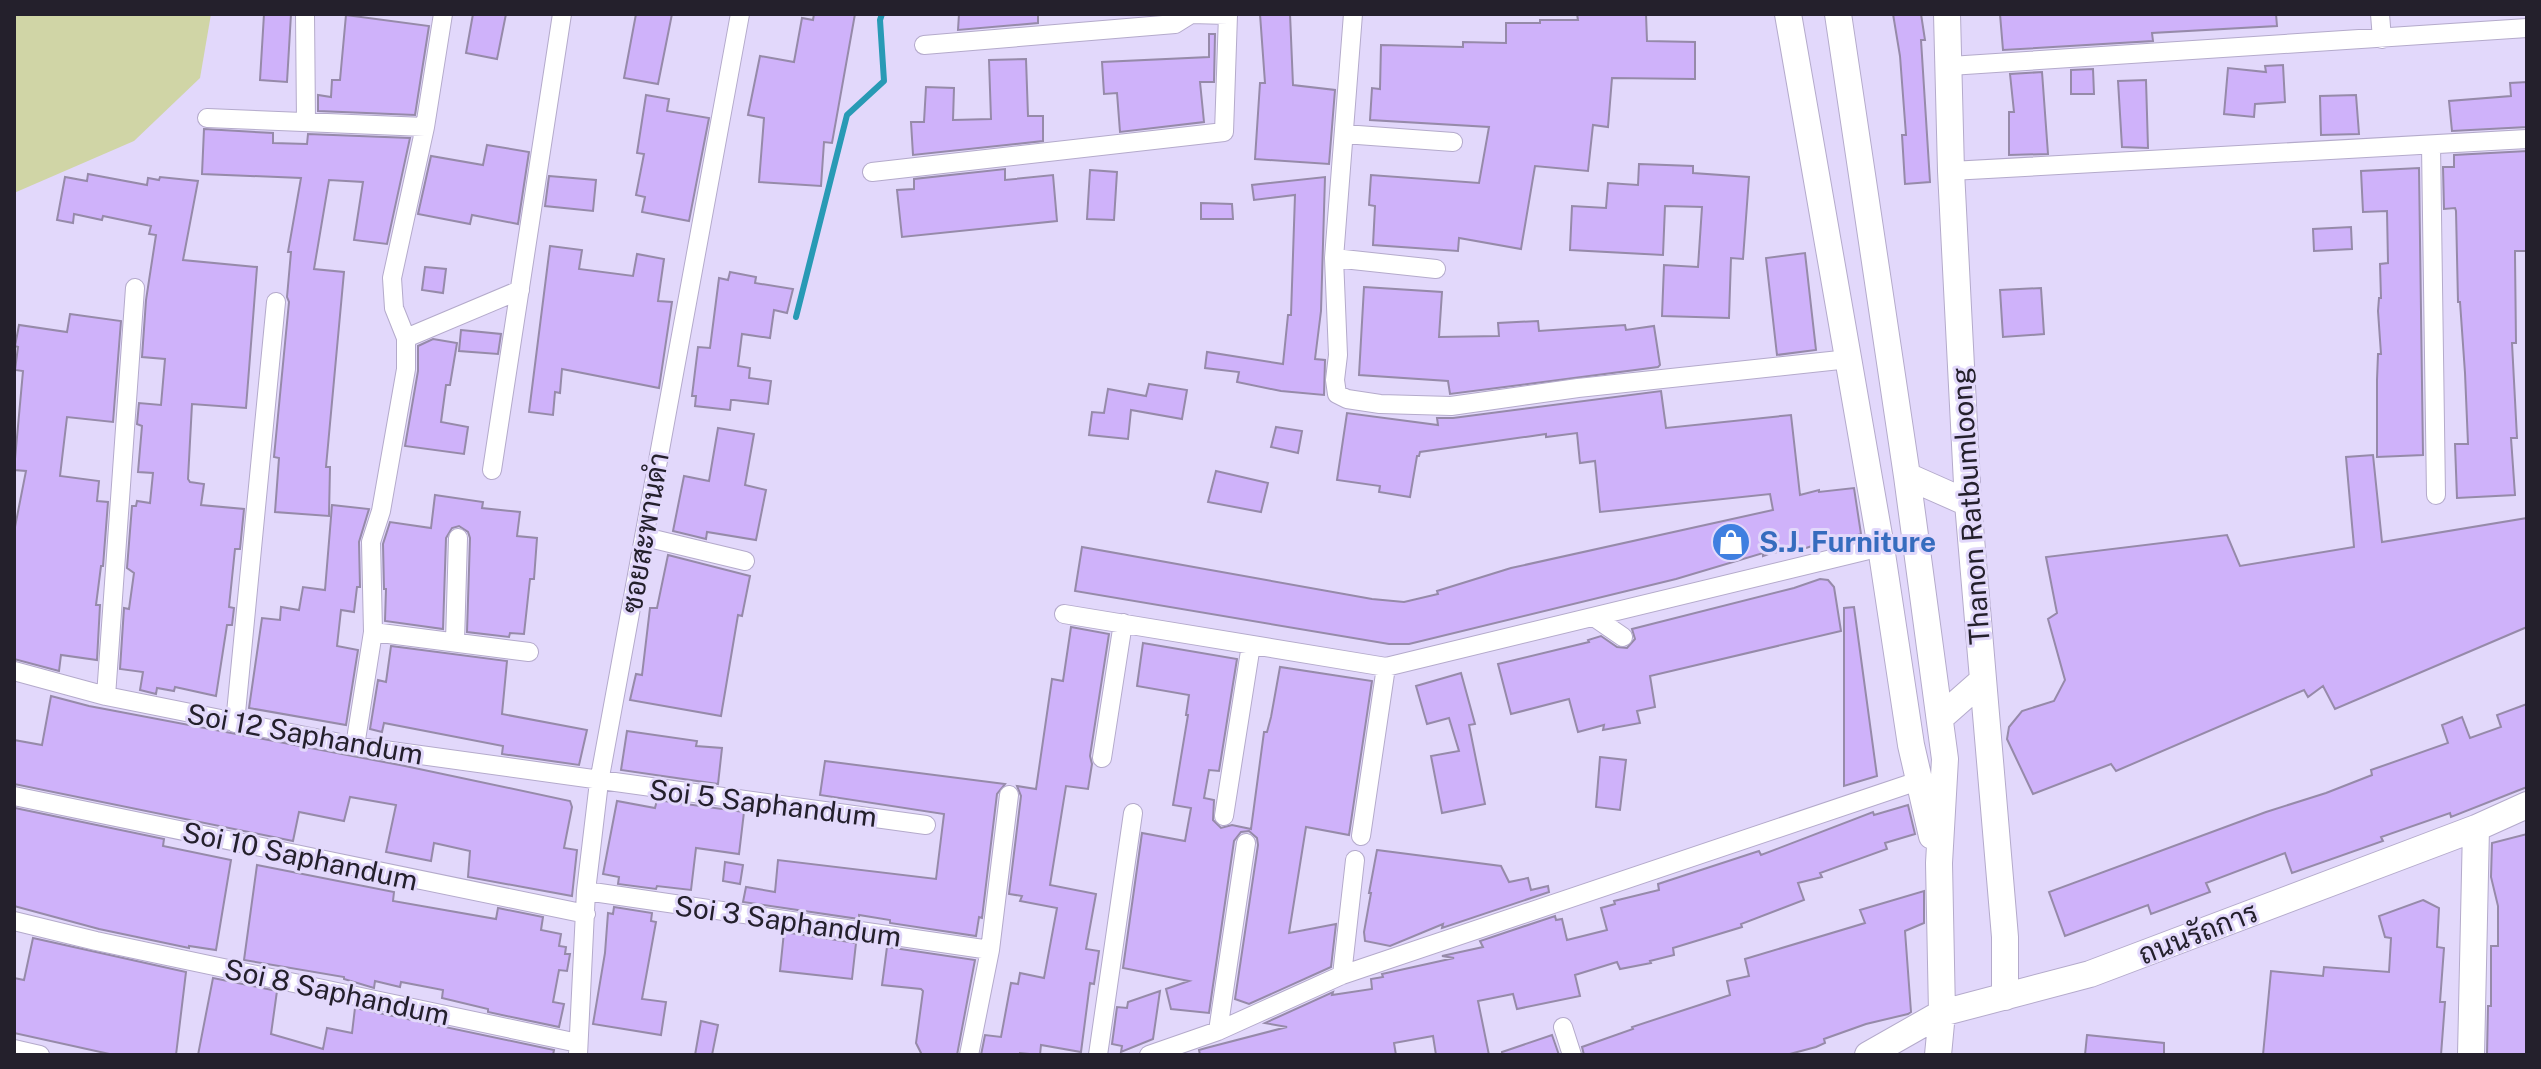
<svg xmlns="http://www.w3.org/2000/svg" width="2541" height="1069" viewBox="0 0 2541 1069" font-family="'Public Sans',Sarabun,sans-serif">
<style>
.green{fill:#d0d5a6}
.lines{fill:none;stroke-linecap:round;stroke-linejoin:round}
.stream{stroke:#289ab5;stroke-width:6}
.building{fill:#cfb2fa;stroke:#968aa9;stroke-width:2}
.street-casing{stroke:#b4aacb;stroke-width:20}
.secondary-casing{stroke:#b4aacb;stroke-width:28}
.street{stroke:#fff;stroke-width:18}
.secondary{stroke:#fff;stroke-width:26}
.labels{text-anchor:middle;stroke-width:6;stroke-linejoin:round;paint-order:stroke}
.street-label{font-size:28px;fill:#24202c;stroke:#e2d8fb}
.shop-label{font-size:28px;font-weight:bold;fill:#366cbe;stroke:#e2d8fb;text-anchor:start}
</style>
<rect width="100%" height="100%" fill="#e2d8fb"/>
<path class="green" d="M14 14H211L200 78 134 141 14 193Z"/>
<g class="lines">
<path class="stream" d="M796 317 847 115 884 81 880 20 882 14"/>
</g>
<path class="building" d="M264 14H291L287 82 260 80Z
M473 14H506L497 59 466 53Z
M636 14H672L658 84 624 78Z
M814 14H855L832 143 824 142 821 186 759 182 764 118 748 115 760 56 794 62 802 18 813 20Z
M959 14H1038V23L958 30Z
M1260 14H1290L1293 85 1335 90 1329 164 1255 159 1260 83H1265Z
M1577 14H1646L1647 41 1695 42V79L1612 78 1608 127 1593 125 1588 171 1535 166 1521 249 1459 238 1458 251 1373 245 1375 206 1369 205 1371 175 1479 183 1489 127 1370 120 1372 88 1380 89 1381 45 1463 47V42L1506 43V23H1540V20H1578Z
M1893 14H1921L1925 40H1921L1930 182 1905 184 1902 135H1906L1900 56Z
M2000 14H2276L2277 26 2152 33 2153 41 2003 50Z
M346 15 429 26 415 115 318 111V95L331 97 332 80H340Z
M1209 34H1215L1214 82H1200L1204 122 1120 132 1117 93 1104 94 1102 62 1209 57Z
M1026 59 1028 116H1043V141L913 155 911 122H924L926 87 954 88 953 120 991 119 989 60Z
M2283 65 2285 102 2255 104 2254 117 2224 114 2228 68 2266 72 2265 66Z
M2093 69 2094 94H2071V70Z
M2042 72 2048 154 2009 155V112H2014L2010 74Z
M2146 80 2148 148 2122 147 2118 81Z
M2527 82V127L2452 131 2449 101 2511 96 2510 83Z
M646 95 669 99 667 111 709 118 689 221 642 212 645 197 636 195 644 154 637 153Z
M2356 95 2359 134 2321 135 2320 96Z
M204 129 273 133V143L307 144 308 134 410 138 387 244 354 240 363 182 329 180 314 269 344 272 326 467H330L329 516 275 512 279 458 274 457 289 302 287 297 291 252H288L301 178 202 174Z
M487 145 529 152 518 224 472 215 470 224 418 214 431 156 483 165Z
M2527 151V251H2515V256L2516 343H2512L2517 438H2511L2515 495 2457 498 2455 444H2468L2465 373 2460 302H2458L2456 211 2455 208 2444 209 2443 167H2454V155Z
M1639 164 1693 166V173L1749 177 1743 259 1731 258 1729 318 1662 316 1664 265 1698 267 1702 207 1665 206 1663 255 1570 250 1572 206 1606 208 1608 183 1638 185Z
M2419 168 2423 455 2377 457V380L2378 354H2381L2378 311 2379 298H2381L2380 264 2388 263 2387 211 2363 212 2361 171Z
M1005 169V180L1053 175 1057 221 902 237 897 190 914 189V179Z
M1090 170 1117 172 1114 220 1087 219Z
M88 174 147 185 148 178 159 180 160 177 198 181 183 260 257 267 246 408 192 404 188 479 190 482 204 484 201 505 244 509 240 549H235L229 607 234 608 232 625H227L216 696 175 687 174 691 157 688 156 694 140 690 143 672 120 669 124 608 129 609 134 573 127 568 132 506H136L137 501 150 503 153 473 138 472 142 426 137 424 139 403 161 405 165 359 142 357 146 300 156 235 149 234 151 226 103 216 102 220 74 214 73 223 57 220 65 177 87 181Z
M549 176 596 180 593 211 545 206Z
M1325 177 1321 311 1315 359 1325 360 1324 395 1281 391 1237 382 1239 372 1205 368 1207 352 1283 364 1288 315H1291L1295 195 1254 200 1252 185Z
M1201 203 1232 204 1233 219H1201Z
M2351 227 2352 249 2314 251 2313 229Z
M550 246 582 250 579 269 633 276 637 254 664 259 658 301 672 302 659 388 562 369 560 393 555 392 553 415 529 412Z
M1805 253 1816 350 1777 355 1766 258Z
M425 267 446 269 443 293 422 290Z
M730 272 756 277 755 283 793 289 787 313 774 310 770 338 742 334 738 366 750 368 749 378 771 381 768 404 734 400H731L730 410 695 406 696 396H692L698 347 710 348 719 278 728 280Z
M1364 287 1442 292 1439 337 1499 336 1498 323 1538 321 1539 331 1625 325 1626 330 1654 326 1660 365 1658 367 1450 394 1448 381 1359 375Z
M2041 288 2044 334 2003 337 2000 290Z
M70 314 121 321 113 422 67 417 60 476 99 481 97 501 108 502 103 566H101L96 605H100L97 660 61 655 59 671 14 659V532L26 471 14 470 23 371 15 370 18 347 15 346 19 325 67 332Z
M461 330 501 334 498 354 459 351Z
M433 339 457 343 450 385H446L441 422 468 427 464 454 405 446 418 371V346Z
M1149 384 1187 390 1182 419 1131 410 1128 439 1089 435 1092 412 1104 413 1108 389 1146 396Z
M1661 391 1666 428 1791 415 1800 495 1819 490V492L1854 488 1861 534 1834 542 1833 539 1791 553 1774 552 1763 556V553L1676 579 1409 644H1389L1075 591 1082 547 1372 599 1404 602 1438 594 1437 591 1511 568 1773 510 1770 494 1600 512 1595 461 1580 463 1577 433 1546 437V434L1420 452 1419 456H1417L1410 497 1379 492 1380 486 1337 480 1347 413 1438 425 1437 418H1453Z
M1276 427 1302 431 1298 453 1271 447Z
M718 428 754 434 745 485 766 490 756 540 707 532 706 539 673 531 684 476 709 481Z
M2373 455 2382 542 2527 518V627L2335 709 2323 686 2308 697 2304 690 2116 771 2111 764 2033 794 2007 739 2009 727 2022 711 2054 701 2065 680 2048 619 2057 613 2046 557 2227 535 2240 566 2354 547 2346 457Z
M1216 471 1268 483 1261 512 1208 502Z
M435 495 483 502 482 508 520 512 517 536 537 538 534 579H530L524 634 510 633 509 637 467 632 470 538 468 532 459 526 452 528 446 538 443 629 385 621 386 589H384L383 544 390 522 431 528Z
M332 505 369 509 359 542 360 587H357L354 612 341 610 337 646 358 650 346 725 249 708 262 618 280 620 281 607 299 610 303 587 325 590Z
M668 555 750 576 742 616 738 615 721 716 630 700 636 674 642 675 650 608H657Z
M1820 579 1828 580 1834 587 1841 631 1650 676 1655 707 1637 711 1640 723 1603 730 1604 725 1578 732 1569 699 1511 714 1498 664 1589 642 1588 640 1601 636 1617 647 1627 648 1635 639 1632 629 1794 588Z
M1854 607 1877 776 1844 786V608Z
M1071 627 1109 634 1090 756 1092 764 1088 789 1066 786 1050 885 1096 894 1086 949 1099 951 1094 984 1090 983 1081 1052 1041 1045 1040 1055 1020 1053V1055H981L985 1035 1001 1037 1011 983 1018 984 1020 973 1044 978 1057 908 1020 901 1022 896 1009 894 1021 796 1017 786 1036 789 1052 679 1063 681Z
M1143 643 1237 659 1219 771 1209 770 1204 798 1214 800 1213 820 1221 828 1232 825 1251 829 1264 732H1267L1271 717 1280 667 1372 681 1349 835 1306 827 1289 933 1336 924 1331 967 1249 1004 1235 999 1258 845 1257 838 1249 831 1241 832 1234 841 1209 1013 1171 1009 1166 989 1189 981 1123 968 1142 833 1185 841 1191 808 1173 805 1188 715H1186L1189 695 1137 686Z
M391 646 507 661 502 714 587 730 579 765 502 754 503 746 384 723 382 732 370 729 378 680 386 682Z
M1461 673 1475 724 1469 725 1485 804 1442 813 1431 756 1459 751 1449 718 1427 724 1416 686Z
M51 696 89 706 405 766 570 801 572 807 564 848 577 850 572 896 468 877 470 851 434 843 431 861 386 852 396 805 350 797 344 821 299 812 293 841 14 784V740L42 745Z
M2527 704V787L2451 817 2450 813 2381 837 2383 841 2292 873 2285 853 2206 883 2210 892 2151 914 2148 905 2065 936 2049 892 2266 812 2326 793 2372 775 2371 770 2448 743 2442 725 2462 717 2470 738 2501 727 2497 715Z
M627 731 697 741 696 746 722 748 718 784 621 770Z
M1600 757 1626 760 1620 810 1596 807Z
M825 761 1005 784 997 794 982 918 979 917 976 936 890 923V920L859 915V919L743 902 746 887 775 892 778 860 936 879 944 814 820 795Z
M657 800 744 812 739 854 696 848 691 890 657 886 656 889 618 884 619 877 603 874 617 801 655 808Z
M1908 805 1915 834 1885 843 1887 849 1820 873 1822 877 1798 883 1804 900 1741 924 1742 927 1673 948 1674 955 1650 961 1651 963 1620 969 1617 962 1575 975 1580 996 1517 1009 1513 994 1478 1001 1489 1055H1436L1433 1036 1394 1043 1396 1055H1200L1199 1050 1206 1048 1287 1027 1265 1023 1333 992 1332 995 1372 989 1371 979 1383 977 1382 974 1454 958 1442 956 1483 947 1480 941 1555 916 1556 920 1562 919 1567 940 1607 930 1601 908 1615 904 1614 901 1659 890 1658 884 1759 851 1761 855 1873 812 1874 815Z
M15 808 164 839 163 846 231 860 216 950 189 946V948L99 929 14 906Z
M2527 834V1055H2487L2488 1006H2491V946H2498V906L2491 877 2492 843Z
M1377 850 1501 866 1509 882 1528 878 1531 890 1548 886 1549 892 1442 928 1443 924 1390 946 1365 941 1364 932 1371 893H1369Z
M725 862 743 865 740 884 723 881Z
M257 865 394 892 393 901 496 919 498 908 543 917 541 930 561 934 559 946 566 947 565 954H570L567 971 559 970 553 1002 564 1004 559 1027 488 1012V1009L442 998 443 990 401 982 400 987 375 981 374 988 344 979V977L244 960Z
M1924 891V923L1905 931 1911 1012 1908 1014 1866 1024 1824 1039 1825 1043 1816 1047 1786 1055H1584L1582 1047 1633 1029 1632 1027 1730 995 1727 981 1749 976 1745 959 1865 923 1860 910Z
M2423 900 2439 908 2437 947 2444 948 2440 1002H2445L2441 1055H2263L2271 971 2323 976 2324 967 2389 972 2391 938 2385 937 2379 916Z
M614 907 652 913 651 921 656 922 642 999 666 1002 661 1035 593 1024 605 953 608 913 613 914Z
M784 932 856 943 852 979 780 971Z
M33 938 186 972 176 1055H114L14 1033V978L24 980Z
M887 947 975 960 957 1055H922L916 1043 923 991 921 989 882 985Z
M213 978 277 991 271 1034 323 1049 327 1028 352 1033 355 1008 554 1050 553 1055H198Z
M1160 991 1153 1039 1121 1052 1122 1046 1112 1044 1117 1007 1127 1008 1128 1002Z
M701 1021 718 1025 712 1055H695Z
M1552 1035 1559 1055H1502V1052Z
M2087 1035 2164 1043V1055H2085Z"/>
<g class="lines">
<g class="street-casing">
<path id="street" d="M305 14 306 122
M1353 14 1334 258 1338 355 1335 380 1337 394 1347 399 1380 404 1451 406 1578 388 1849 359
M2380 14 2382 39
M1950 66 2527 28
M207 118 425 127
M1344 134 1453 142
M2431 145 2436 495
M1951 171 2527 139
M872 172 1224 132 1228 15 1191 14 1175 24 924 45
M1334 258 1436 269
M406 338 520 290
M492 470 562 14
M645 537 745 561
M1064 614 1386 667 1881 547
M1594 617 1623 637
M373 632 371 542 381 511 406 369V338L394 308 392 278 425 127 443 14
M455 641 458 538
M14 671 106 696 355 746 926 825
M106 696 135 288
M235 723 276 302
M355 746 373 632 529 652
M1102 758 1123 623
M14 796 586 914
M1224 816 1251 645
M1361 836 1386 667
M586 891 990 950
M14 921 96 941 578 1043
M1342 975 1355 860
M1563 1027 1572 1055
M1218 1031 1246 843
M14 1049 40 1055
M578 1055 586 891 599 782 740 14
M969 1055 990 950 1009 795
M1098 1055 1133 813
M1149 1055 1218 1031 1342 975 1918 781"/>
</g>
<g class="secondary-casing">
<path id="secondary" d="M1788 14 1881 547 1911 745 1932 836
M1838 14 1907 476 1945 759 1939 863 1942 1013 1938 1055
M1947 14 1951 171 1968 503 2005 937V997
M1907 476 1968 503
M1940 718 1982 681
M1868 1055 1942 1013 2090 974 2476 828 2527 805
M2471 1055 2476 828"/>
</g>
<use href="#street" class="street"/>
<use href="#secondary" class="secondary"/>
</g>
<defs>
<g id="shop-disc" transform="scale(2)"><circle r="9.5" fill="#3f7fe0" stroke="#e2d8fb"/><path d="M-5-2.5h2.3a2.7 3.5 0 0 1 5.4 0H5L5.5 6h-11ZM-1.5-2.5h3a1.5 2.3 0 0 0-3 0Z" fill="#fff"/></g>
</defs>
<g fill-rule="evenodd">
<use href="#shop-disc" x="1731" y="542"/>
</g>
<g class="labels">
<g class="street-label">
<text transform="translate(1970 506) rotate(-94)" y="10">Thanon Ratbumloong</text>
<text transform="translate(645 533) rotate(-80)" y="10">ซอยสะพานดำ</text>
<text transform="translate(305 734) rotate(10)" y="10">Soi 12 Saphandum</text>
<text transform="translate(763 803) rotate(7)" y="10">Soi 5 Saphandum</text>
<text transform="translate(300 856) rotate(12)" y="10">Soi 10 Saphandum</text>
<text transform="translate(788 921) rotate(8)" y="10">Soi 3 Saphandum</text>
<text transform="translate(2198 933) rotate(-21)" y="10">ถนนรัถการ</text>
<text transform="translate(337 992) rotate(12)" y="10">Soi 8 Saphandum</text>
</g>
<g class="shop-label">
<text x="1759" y="552">S.J. Furniture</text>
</g>
</g>
<rect width="2541" height="1069" fill="none" stroke="#24202c" stroke-width="32"/>
</svg>
